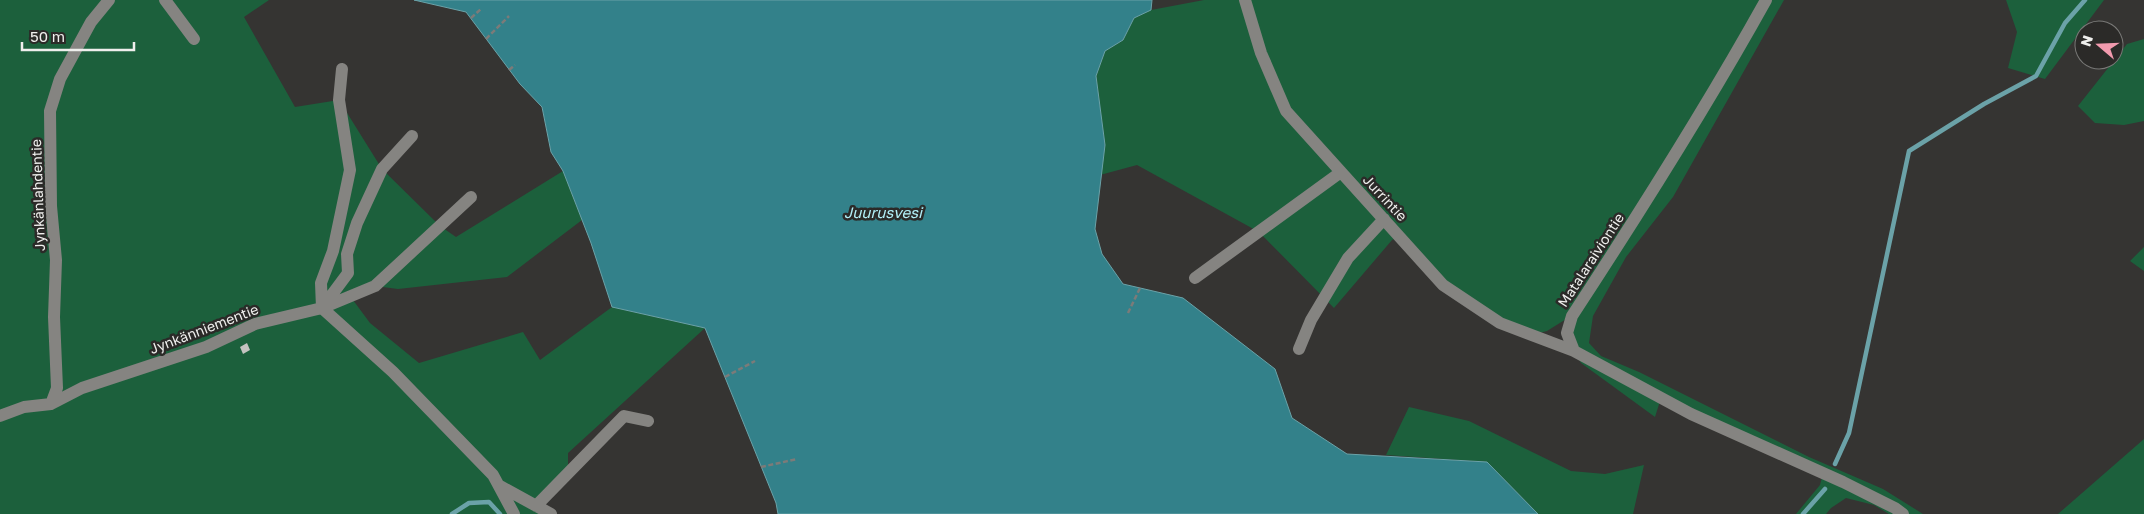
<svg xmlns="http://www.w3.org/2000/svg" width="2144" height="514" viewBox="0 0 2144 514" font-family="'Golos Text',sans-serif">
<style>
.green{fill:#1c603c}
.water{fill:#33818a;stroke:#6ba2a8}
.lines{fill:none;stroke-linecap:round;stroke-linejoin:round}
.stream{stroke:#6ba2a8;stroke-width:4.5}
.building{fill:#c4c3c0}
.path{stroke:#7c7b79;stroke-width:2.5;stroke-dasharray:5 2.5;stroke-linecap:butt}
.minor{stroke:#858481;stroke-width:12}
.labels{text-anchor:middle;stroke-width:5;stroke-linejoin:round;paint-order:stroke}
.street-label{font-size:14px;fill:#efefed;stroke:#2b2a28}
.water-label{font-size:15px;font-style:italic;fill:#b2f0f8;stroke:#2b2a28}
</style>
<rect width="100%" height="100%" fill="#353432"/>
<path class="green" d="M0 0H269L244 17 295 107 339 100 382 169 440 226 456 237 563 171 582 220 507 277 398 289 375 286 350 296 370 323 419 363 523 332 540 360 612 307 705 328 568 453V472L536 505 551 514H0Z
M1204 0H1784L1673 197 1626 257 1593 316 1589 343 1601 356 1639 372 1809 457 1883 489 1923 514H1889L1874 505 1846 498 1831 508 1826 514H1796L1820 485 1823 473 1661 398 1655 417 1581 363 1574 351 1571 316 1547 331 1531 335 1443 285 1400 236 1392 240 1334 308 1259 232 1137 165 1100 175 1105 145 1096 76 1105 51 1123 40 1134 18 1151 10Z
M2006 0H2104L2045 79 2008 68 2017 32Z
M2144 39V121L2124 125 2095 123 2078 106 2127 44Z
M2144 247V271L2130 261Z
M1409 407 1469 421 1571 471 1605 474 1644 465 1633 514H1538L1487 462 1386 455Z
M2144 439V514H2058Z"/>
<path class="water" d="M414 0H1152L1151 10 1134 18 1123 40 1105 51 1096 76 1105 145 1095 229 1102 254 1123 284 1183 298 1275 369 1292 418 1347 454 1487 462 1538 514H778L776 503 705 328 612 307 591 243 563 171 551 152 542 107 520 84 466 12Z"/>
<g class="lines">
<path class="stream" d="M1835 464 1849 433 1909 151 1984 104 2036 76 2065 23 2085 0
M452 514 469 503 489 502 500 514
M1803 514 1825 489"/>
</g>
<path class="building" d="M247 343 250 350 243 354 240 347Z"/>
<g class="lines">
<path class="path" d="M471 18 482 8
M486 39 509 16
M509 70 515 65
M1128 313 1140 288
M725 377 755 361
M761 467 797 459"/>
<path class="minor" d="M165 0 194 39
M1245 0 1261 53 1286 111 1443 285 1500 323 1574 351
M1766 0C1706 108 1640 212 1572 316L1567 333 1574 351 1691 414 1843 482 1895 508 1903 514
M1195 278 1341 172
M322 308 321 283 333 251 350 170 339 100 342 69
M322 308 348 273 347 254 357 223 382 169 412 136
M322 308 375 286 471 197
M1299 349 1311 320 1348 258 1384 219
M51 404 57 388 54 317 56 260 51 206 50 111 60 79 91 22 109 0
M0 416 24 407 51 404 82 388 206 347 255 324 322 308 393 372 493 475 514 514
M500 486 551 514
M536 506 624 416 648 421"/>
</g>
<g class="labels">
<g class="street-label">
<text transform="translate(38 195) rotate(-92)" y="5">Jynkänlahdentie</text>
<text transform="translate(1385 198) rotate(47)" y="5">Jurrintie</text>
<text transform="translate(1591 260) rotate(-57)" y="5">Matalaraiviontie</text>
<text transform="translate(204 329) rotate(-21)" y="5">Jynkänniementie</text>
</g>
<g class="water-label">
<text x="883" y="218">Juurusvesi</text>
</g>
</g>
<g transform="translate(2099 45) rotate(289)"><circle r="24" fill="#2b2a28" stroke="#797977"/>
<path d="M0-4L9 19L0 12L-9 19Z" fill="#f29aae"/>
<text y="-8" font-size="14" font-weight="bold" text-anchor="middle" fill="#efefed">N</text>
</g>
<path d="M22 42v8h112v-8" fill="none" stroke="#efefed" stroke-width="2.5"/>
<text x="30" y="42" font-size="15" fill="#efefed" stroke="#2b2a28" stroke-width="4" paint-order="stroke">50 m</text>
</svg>
